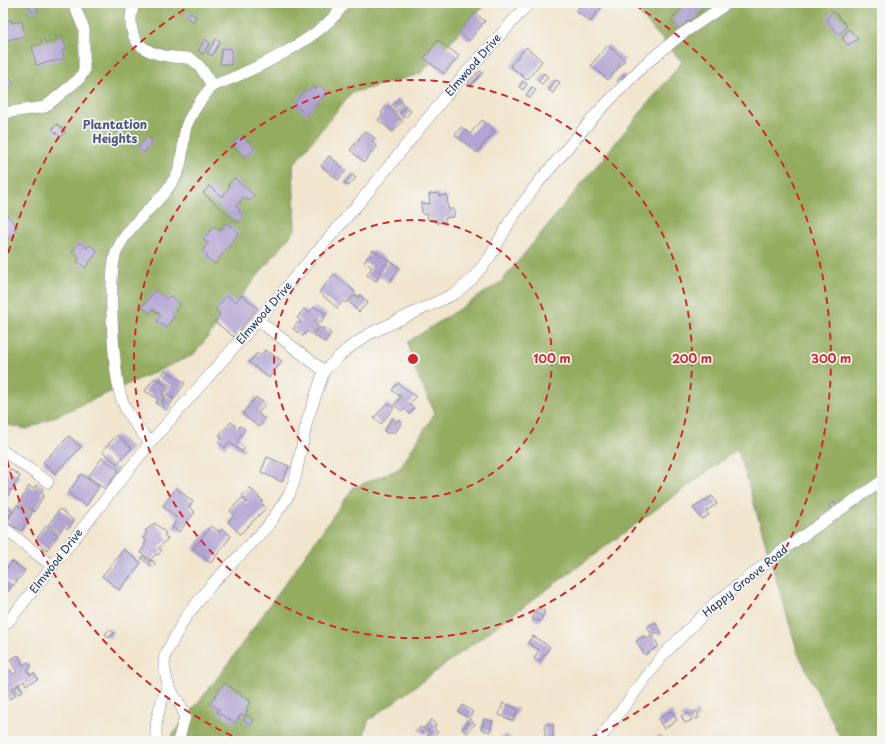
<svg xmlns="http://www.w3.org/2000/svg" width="885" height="744" viewBox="0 0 885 744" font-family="'Playpen Sans',sans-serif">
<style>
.forest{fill:#93ac5f;stroke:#576e5e}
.building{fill:#b1a3d2}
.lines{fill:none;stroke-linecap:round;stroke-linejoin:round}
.street-casing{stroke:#868a96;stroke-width:12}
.street{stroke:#fff;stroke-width:11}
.ring{fill:none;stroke:#d62828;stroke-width:2;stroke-dasharray:7 5}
.labels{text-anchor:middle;stroke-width:3.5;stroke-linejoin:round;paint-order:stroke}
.street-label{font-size:11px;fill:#1b2f5e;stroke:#f6f6f2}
.neighbourhood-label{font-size:12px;font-weight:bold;fill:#505887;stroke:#f6f6f2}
.centre{fill:#d62828;stroke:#f6f6f2;stroke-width:2}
.ring-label{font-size:12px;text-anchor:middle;font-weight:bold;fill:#d62828;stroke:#f6f6f2;stroke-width:3.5;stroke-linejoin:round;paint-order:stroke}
</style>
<rect width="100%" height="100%" fill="#f6f6f2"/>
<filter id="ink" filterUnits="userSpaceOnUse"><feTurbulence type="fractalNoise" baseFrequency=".025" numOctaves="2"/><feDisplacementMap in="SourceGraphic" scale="8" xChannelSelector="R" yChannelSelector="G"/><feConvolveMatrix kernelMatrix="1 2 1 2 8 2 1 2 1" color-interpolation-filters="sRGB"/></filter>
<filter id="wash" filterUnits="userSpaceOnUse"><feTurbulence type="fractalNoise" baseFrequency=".012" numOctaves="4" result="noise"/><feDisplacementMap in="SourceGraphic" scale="16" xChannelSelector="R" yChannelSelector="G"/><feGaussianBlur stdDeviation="0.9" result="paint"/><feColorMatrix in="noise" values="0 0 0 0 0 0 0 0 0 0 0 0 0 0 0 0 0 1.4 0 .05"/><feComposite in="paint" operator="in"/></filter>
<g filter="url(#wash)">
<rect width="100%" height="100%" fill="#f1e5cd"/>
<path class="forest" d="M3 3H487L420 74 351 93 293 165 295 230 193 355 27 429 3 424Z
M630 3H882V741H842L798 653 738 449 368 721 362 741H168L223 671 353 488 399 469 435 413 413 366 408 342 501 282 682 62Z"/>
<g id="blocks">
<path class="building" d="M27 3H35L38 11 32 12Z
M578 3H603L604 4 590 22 576 11 580 6Z
M688 3H703L705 6 692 22 690 20 680 29 671 20Z
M833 11 847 26 839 35 826 19Z
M189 12 196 16 193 22 186 17Z
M475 13 485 21 469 41 459 32Z
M12 20V23L22 21 25 36 3 41V28L7 27 6 21Z
M849 29 858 39 848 45 842 38Z
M62 36 67 49 62 50 64 59 36 65 32 46 41 44V41L45 40 46 43 56 41V37Z
M205 39 210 43 203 54 198 51Z
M216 39 220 42 212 56 207 53Z
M438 40 459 56 444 74 424 58Z
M608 45 625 60 608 80 591 65Z
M526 47 542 61 527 80 510 66Z
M222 48 232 49 231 65 220 64Z
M480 71 483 73 471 85 468 82Z
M544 73 548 77 542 84 538 81Z
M623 74 627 77 620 84 617 81Z
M7 76 14 83 3 93V79Z
M555 80 560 82 553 93 549 90Z
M523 81 527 84 523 90 519 87Z
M319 85 327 92 306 115 294 104 305 90 307 92 313 86 316 89Z
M532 87 536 90 530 98 526 95Z
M398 98 403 103 396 112 391 107Z
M386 106 403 120 393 132 378 120 383 114 381 113Z
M405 106 411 111 405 118 399 113Z
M482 120 495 131 477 153 455 135 461 127 470 134Z
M57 124 66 132 60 137 52 129Z
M365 131 375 138 372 142 377 146 364 162 350 150Z
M242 135 255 148 245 158 232 144Z
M147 136 153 140 144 153 138 148Z
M329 156 346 170 338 180 321 166Z
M352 174 356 178 348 186 344 183Z
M234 178 254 195 249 201 244 197 236 206 240 210 238 212 243 216 238 223 203 193 209 186 222 197 230 187 228 185Z
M439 193V196L447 195 448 209H454V217L445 218V222L437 223 436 219 428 220 427 214H422L421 203 430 204 429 194Z
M5 213 17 226 14 229 17 231 9 239 6 237 3 240V215Z
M226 223 239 233 215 264 206 258 208 255 202 251 208 243 203 240 214 226 220 231Z
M79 242 87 248 90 245 98 251 85 268 77 261 80 258 72 252Z
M373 250 388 260 379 272 381 273 390 261 400 268 390 282 380 275 376 281 367 275 372 267 364 262Z
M334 274 355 292 346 303 343 301 337 308 319 292Z
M155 290 167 299 170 296 180 304 172 315 174 317 166 328 157 321 161 315 152 309 150 313 142 307Z
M227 295 235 302 242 295 258 308 234 337 214 321 220 314 215 310Z
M355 295 358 298 360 295 368 302 359 312 349 302Z
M314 307 327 314 321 322 317 319 314 322 318 325 313 332 314 333 319 327 322 329 324 328 331 333 325 342 307 331 303 336 293 329 298 322 300 323 301 321 297 318 304 309 309 313Z
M265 350 282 361 269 378 249 362 257 353 260 356Z
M165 370 185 383 174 399 166 393 171 386 159 378Z
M154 378 167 386 162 394 164 395 160 406 156 403 158 399 145 391Z
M398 383 416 397 409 404 414 408 410 414 404 409 402 411 394 405 401 397 392 390Z
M166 395 173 400 166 410 162 407 164 403 162 402Z
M256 397 265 404 258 414 265 419 259 427 242 414Z
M387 403 394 408 381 424 374 418Z
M392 418 397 422 399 420 402 422 395 433 391 431 389 434 384 431Z
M231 422 238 428 240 426 245 429 237 442 245 448 242 452 229 442 225 448 218 442 222 437 219 435Z
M117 435 132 448 117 464 102 451Z
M69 436 81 447 55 474 43 462Z
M267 457 289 466 282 482 261 472Z
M102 458 119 470 105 489 88 477Z
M10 469 20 476 11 491 3 486V481Z
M81 474 99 487 86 506 68 493Z
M36 485 43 489 41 493 44 495 34 512 19 503 29 486 34 489Z
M3 488 10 493 3 503Z
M176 488 193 502 189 507 195 512 179 532 172 527 178 519 163 506Z
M250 488 263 501 261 503 266 508 240 534 228 522 234 515 230 511 242 498 247 503 248 502 242 496Z
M712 496 717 504 706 511 709 515 702 519 693 508Z
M834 502 838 509 832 512 829 505Z
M17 505 32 513 22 531 7 523Z
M7 507 13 511 6 521 3 519V512Z
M60 509 74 521 68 529 64 526 59 533 48 525Z
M155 523 166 533 164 535 168 538 159 548 162 550 158 555 156 554 150 560 140 552 146 545 144 544 147 541 143 538 147 533 145 531Z
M46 526 58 535 47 550 35 541Z
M211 526 220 532 222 529 231 536 211 563 193 549Z
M124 549 141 563 119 590 102 576Z
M143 556 150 562 152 560 155 563 152 567 141 558Z
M12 561 25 571 13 586 3 578V573Z
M3 581 11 588 3 597Z
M537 608 545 611 540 622 532 619Z
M655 622 662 633 658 635 656 632 652 635 647 627Z
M110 629 114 633 109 638 105 634Z
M533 636 550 647 540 662 534 659 539 650 528 643Z
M644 636 645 639 650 636 651 638 653 637 659 646 645 655 636 641Z
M18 655 23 665 28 662 31 668 27 670 30 675 34 673 38 679 26 685 24 681 12 688 16 695 10 699 7 695 3 697V675L11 670 13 675 17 672 10 660Z
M224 683 251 701 246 709 248 711 244 716 241 714 235 723 217 712 219 709 210 704Z
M19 685 23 691 18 694 15 688Z
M503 703 518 709 513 721 499 715Z
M463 705 473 712 469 718 458 712Z
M671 711 677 720 664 729 658 719Z
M697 711 699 718 695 719 693 712Z
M688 713 692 720 685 723 681 716Z
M247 715 254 720 250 725 244 720Z
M470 719 475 724 467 733 462 729Z
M484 719 493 721 490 732 481 729Z
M431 720 436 725 434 728 438 732 431 740 427 736 430 732 428 730 424 734 418 729 420 727 423 729Z
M545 724H553V737L545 738Z
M504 734 510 737 514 741H500Z
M660 735 662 741H655L654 739Z"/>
</g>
</g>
<g filter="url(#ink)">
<use href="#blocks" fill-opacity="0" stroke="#868a96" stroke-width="1"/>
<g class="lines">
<g class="street-casing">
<path id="street" d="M135 3C130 12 130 20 132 30 135 49 156 55 173 57 178 58 186 57 191 59 201 65 206 76 212 86 202 98 191 112 186 127 182 141 184 158 178 172 164 202 131 219 117 250 107 272 113 372 121 397 126 414 139 429 150 443
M212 86C248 73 326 37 344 3
M3 113 45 107 79 79 84 71V29L75 7 77 3
M258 320 324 371
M3 451 48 482
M3 527 52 566
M3 625 8 622 150 443 258 320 359 203 450 91 529 3
M157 741C153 722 161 703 168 685
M178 741 185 717 182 708 168 685 164 666 165 655 185 618 212 584 267 527 289 495 295 479 307 421 324 371 346 350 369 334 456 293 471 280 490 257 510 221 537 184 598 112 644 65 682 34 728 3
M598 741 663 655 714 604 787 547 882 481"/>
</g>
<use href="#street" class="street"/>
</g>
</g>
<g class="ring">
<circle cx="413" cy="359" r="139"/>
<circle cx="413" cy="359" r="279"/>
<path d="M243 741A418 418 0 0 1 3 442M3 276A418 418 0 0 1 191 5M635 5A418 418 0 0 1 583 741"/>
</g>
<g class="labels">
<g class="street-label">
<text transform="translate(473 65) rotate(-49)" y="4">Elmwood Drive</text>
<text transform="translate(264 313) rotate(-49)" y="4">Elmwood Drive</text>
<text transform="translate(56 561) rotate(-52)" y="4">Elmwood Drive</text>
<text transform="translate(745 581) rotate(-39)" y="4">Happy Groove Road</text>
</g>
<g class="neighbourhood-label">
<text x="115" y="129">Plantation<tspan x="115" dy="14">Heights</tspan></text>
</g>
</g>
<circle cx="413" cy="359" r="6" class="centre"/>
<g class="ring-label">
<text x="552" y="363">100 m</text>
<text x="692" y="363">200 m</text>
<text x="831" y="363">300 m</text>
</g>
<rect width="885" height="744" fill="none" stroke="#f6f6f2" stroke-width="16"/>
</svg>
